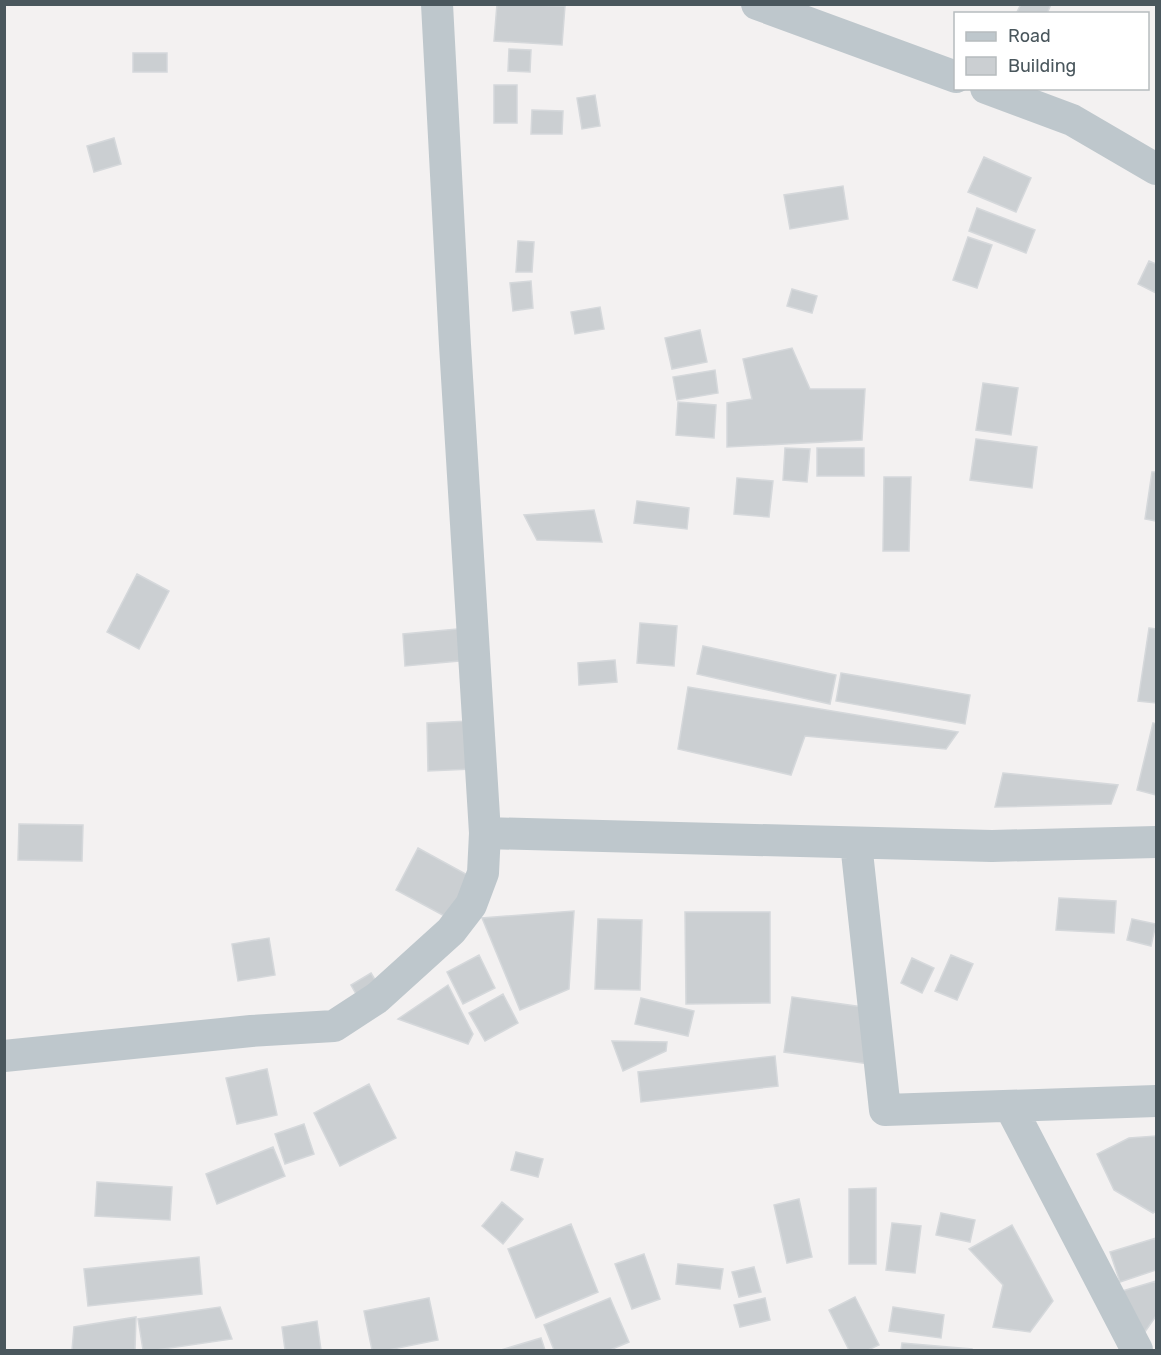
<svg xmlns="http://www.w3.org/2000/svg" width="1161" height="1355" viewBox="0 0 1161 1355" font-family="Rubik,sans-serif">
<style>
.building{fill:#cbcfd2;stroke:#d5d8db;stroke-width:1.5}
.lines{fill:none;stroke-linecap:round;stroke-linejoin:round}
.minor{stroke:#bec7cc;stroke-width:32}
</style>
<rect width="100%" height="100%" fill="#f3f1f1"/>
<path class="building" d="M497 4 565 6 562 45 494 41Z
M1021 4H1051L1047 14H1016Z
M509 49 531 50 530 72 508 71Z
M133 53H167V72H133Z
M494 85H517V123H494Z
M595 95 600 126 582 129 577 98Z
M532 110 563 111 562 134H531Z
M114 138 121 164 94 172 87 146Z
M984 157 1031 178 1016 212 968 192Z
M843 186 848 219 790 229 784 195Z
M977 208 1035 230 1026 253 969 231Z
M968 237 992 245 977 288 953 280Z
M518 241 534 242 532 272H516Z
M1149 261 1156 264V293L1138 284Z
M531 281 533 308 513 311 510 283Z
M792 289 817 296 812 313 787 306Z
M600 307 604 329 575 334 571 312Z
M700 330 707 362 672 369 665 338Z
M792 348 810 389H865L862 440 727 447V403L752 399 743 359Z
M715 370 718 393 677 400 673 377Z
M983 383 1018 388 1011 435 976 430Z
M678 402 716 405 714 438 676 435Z
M976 439 1037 447 1032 488 970 480Z
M785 448 810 449 807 482 783 480Z
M817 448H864V476H817Z
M1152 472H1156V521L1145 519Z
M884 477H911L909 551H883Z
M737 478 773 481 769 517 734 514Z
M637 501 689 508 687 529 634 523Z
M594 510 602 542 537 540 524 515Z
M137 574 169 591 139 649 107 632Z
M640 623 677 626 674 666 637 663Z
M468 628 470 660 405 666 403 634Z
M1149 628 1156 629V703L1138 701Z
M703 646 836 675 830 704 697 674Z
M615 660 617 682 579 685 578 663Z
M841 673 970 695 965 724 836 701Z
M688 687 958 732 946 749 805 736 791 775 678 749Z
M492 720 494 768 428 771 427 723Z
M1153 723 1156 724V795L1137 790Z
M1003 773 1118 785 1111 804 995 807Z
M19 824 83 825 82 861 18 860Z
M418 848 473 878 450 919 396 890Z
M1059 898 1116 901 1114 933 1056 930Z
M574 911 569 989 520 1010 482 918Z
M685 912H770V1003L686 1004Z
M598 919 642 920 640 990 595 989Z
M1132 919 1156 924 1151 946 1127 940Z
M269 938 275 975 238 981 232 944Z
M479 955 495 988 463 1004 447 972Z
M951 955 973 964 957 1000 935 991Z
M912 958 934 968 922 993 901 983Z
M371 973 390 1005 369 1017 351 985Z
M448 985 473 1034 468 1044 398 1019Z
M503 994 518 1023 485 1041 469 1013Z
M792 997 877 1009 869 1064 784 1052Z
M641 998 694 1011 688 1036 635 1024Z
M612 1041 667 1042 666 1051 623 1071Z
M775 1056 778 1086 641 1102 638 1072Z
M267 1069 277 1115 237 1124 226 1078Z
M369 1084 396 1138 340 1166 314 1113Z
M304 1124 314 1154 285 1164 275 1134Z
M1156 1136V1211L1153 1213 1114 1190 1097 1154 1129 1138Z
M273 1147 285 1176 217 1204 206 1174Z
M516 1152 543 1159 538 1177 511 1170Z
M97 1182 172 1187 170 1220 95 1216Z
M876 1188V1264H849V1189Z
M799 1199 812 1257 787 1263 774 1205Z
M502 1202 523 1219 503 1244 482 1226Z
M941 1213 975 1220 970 1242 936 1235Z
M892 1223 921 1226 915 1273 886 1270Z
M571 1224 598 1292 536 1318 508 1249Z
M1012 1225 1053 1301 1030 1332 993 1327 1003 1285 969 1249Z
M1156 1238V1270L1120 1282 1110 1252Z
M644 1254 660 1299 632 1309 615 1264Z
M199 1257 202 1294 88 1306 84 1269Z
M678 1264 723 1269 720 1289 676 1284Z
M754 1267 761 1292 739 1297 732 1272Z
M1156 1281V1316L1142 1336 1119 1292Z
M855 1297 879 1345 868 1350H849L829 1310Z
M429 1298 438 1340 388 1350H372L364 1311Z
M610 1298 629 1342 610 1350H554L544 1325Z
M765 1298 770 1320 740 1327 734 1305Z
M220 1307 232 1339 156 1350H143L138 1319Z
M893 1307 944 1315 941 1338 889 1331Z
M136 1317 135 1350H72L74 1327Z
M317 1321 321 1350H285L282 1327Z
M541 1338 545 1350H501Z
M902 1343 972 1349V1350H901Z"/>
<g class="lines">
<path class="minor" d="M757 4 956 77
M986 88 1072 120 1156 169
M485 833 992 846 1156 842
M856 843 885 1110 1156 1101
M4 1056 251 1031 334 1026 377 998 451 931 471 905 483 873 485 833 455 345 437 4
M1010 1106 1137 1350"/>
</g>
<rect width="1161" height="1355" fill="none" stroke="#4a575d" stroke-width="12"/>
<rect x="954" y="12" width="195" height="78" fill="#ffffff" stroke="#b7bcbe" stroke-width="1.5"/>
<rect x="966" y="32" width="30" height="9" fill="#bec7cc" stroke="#b7bcbe" stroke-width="1.5"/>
<text x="1008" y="42" font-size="18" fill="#4a575d">Road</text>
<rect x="966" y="57" width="30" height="18" fill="#cbcfd2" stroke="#b7bcbe" stroke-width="1.5"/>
<text x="1008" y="72" font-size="18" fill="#4a575d">Building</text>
</svg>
